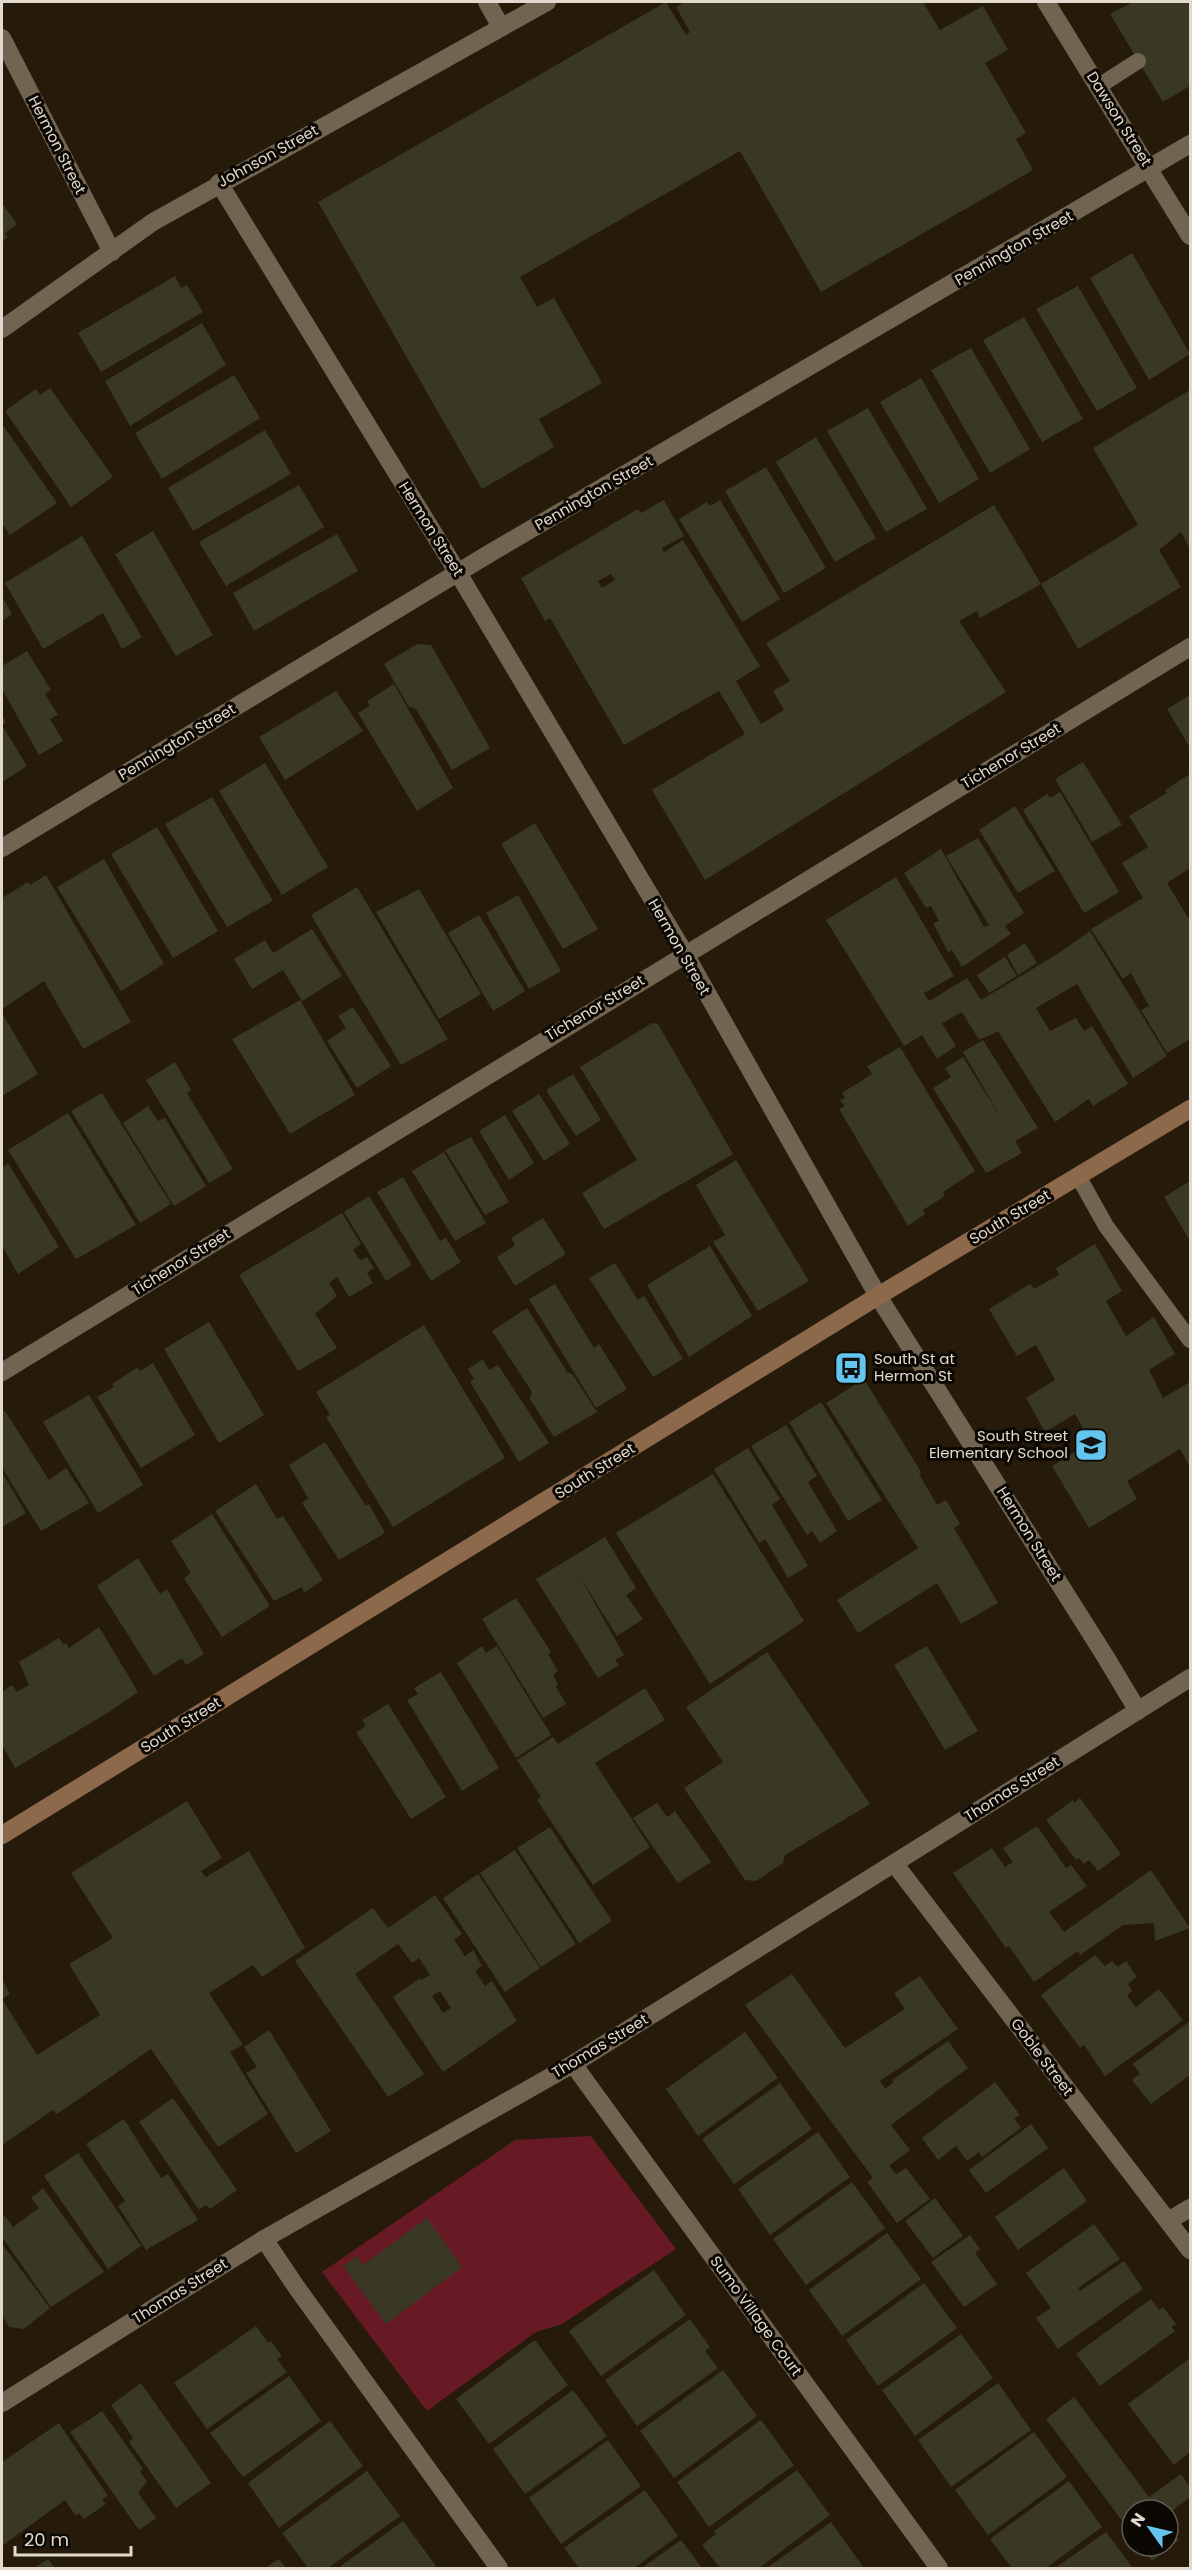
<svg xmlns="http://www.w3.org/2000/svg" width="1192" height="2570" viewBox="0 0 1192 2570" font-family="Poppins,sans-serif">
<style>
.green{fill:#681a24}
.building{fill:#383824;fill-rule:evenodd}
.lines{fill:none;stroke-linecap:round;stroke-linejoin:round}
.lane{stroke:#716450;stroke-width:16}
.street{stroke:#716450;stroke-width:18}
.secondary{stroke:#8d694c;stroke-width:18}
.labels{text-anchor:middle;stroke-width:6;stroke-linejoin:round;paint-order:stroke}
.street-label{font-size:15px;fill:#e1d9ce;stroke:#0b0702}
.poi-label{font-size:15px;fill:#e1d9ce;stroke:#0b0702;text-anchor:start}
</style>
<rect width="100%" height="100%" fill="#261b0a"/>
<path class="green" d="M591 2136 676 2249 562 2324 536 2332 427 2411 322 2272 515 2140Z"/>
<path class="building" d="M666 2 686 35 690 32 676 7 684 2H923L940 30 983 6 1008 50 985 63 1026 133 1016 139 1033 170 821 292 740 151 520 277 537 307 554 298 602 383 539 419 554 447 482 489 318 202Z
M1133 2H1190V86L1163 102 1110 14Z
M2 203 17 224 5 233 8 237 2 242Z
M1132 253 1190 354 1149 380 1090 278Z
M175 276 181 288 187 285 203 312 101 372 78 333Z
M1078 286 1137 388 1097 411 1036 309Z
M1024 317 1083 419 1042 442 983 340Z
M202 323 226 365 130 426 105 381Z
M971 348 1030 449 990 473 931 370Z
M234 375 260 418 162 479 135 433Z
M921 378 979 479 939 503 880 402Z
M50 388 113 477 71 507 5 411 36 389 40 395Z
M1190 390V549L1181 532 1159 550 1181 587 1078 649 1041 584 1138 525 1093 448Z
M868 408 927 509 886 532 827 431Z
M2 424 57 503 10 535 2 523Z
M265 430 291 474 193 531 168 488Z
M816 437 876 538 835 562 776 462Z
M766 467 826 568 784 593 725 491Z
M299 485 324 527 226 586 199 542Z
M664 500 684 536 662 548 664 552 683 540 760 666 736 681 761 724 784 710 773 691 790 681 766 643 994 505 1041 584 980 618 977 611 959 621 1006 692 705 880 652 790 745 734 719 691 624 745 550 618 545 621 521 578 638 509 641 513ZM611 574 615 580 602 588 598 581Z
M720 500 780 599 742 622 679 519 707 502 710 506Z
M153 531 213 635 176 656 115 554Z
M337 534 358 571 254 631 233 593Z
M82 536 142 637 122 649 103 613 43 649 5 583Z
M2 596 12 614 2 621Z
M417 644 431 645 490 748 452 770 416 709 409 707 384 664Z
M27 651 51 690 45 694 58 715 50 719 63 741 39 755 2 689V666Z
M394 684 453 788 417 811 358 713 370 706 367 701Z
M336 691 363 731 285 780 259 737Z
M1190 695V748L1167 709Z
M2 715 6 722 2 725 27 766 2 782Z
M1083 762 1122 825 1092 842 1055 779Z
M265 763 328 867 282 895 219 791Z
M1190 774V868L1167 883 1189 919 1190 928V1039L1167 1053 1141 1010 1149 1006 1131 973 1123 979 1091 929 1143 898 1122 863 1148 847 1129 816 1167 793 1165 790Z
M1060 792 1119 892 1084 913 1023 810 1047 794 1050 798Z
M212 797 273 901 227 927 165 824Z
M1015 806 1055 871 1018 893 979 830Z
M535 823 598 929 563 949 501 844Z
M157 827 218 931 173 958 111 854Z
M978 838 1024 913 1005 926 1011 934 962 967 952 950 948 952 933 923 939 921 931 906 926 908 904 873 941 849 984 927 989 925 946 856Z
M104 859 164 964 121 991 57 887Z
M46 875 131 1022 83 1049 44 981 2 1009V898L28 882 30 885Z
M896 877 954 976 924 993 929 1001 967 978 981 1000 1059 953 1090 931 1167 1056 1133 1078 1077 984 1036 1008 1050 1031 1076 1018 1084 1031 1092 1026 1128 1084 1093 1106 1089 1099 1055 1122 998 1031 979 1040 962 1012 942 1023 956 1046 937 1059 922 1035 904 1046 826 920Z
M357 887 448 1039 401 1065 311 915Z
M419 889 481 994 439 1019 376 912Z
M518 895 561 971 529 989 486 913Z
M479 915 525 991 493 1011 448 933Z
M312 929 342 976 302 1001 283 970 252 989 234 959 265 940 273 953Z
M1025 943 1037 963 1018 975 1007 955Z
M1005 957 1017 976 989 993 977 975Z
M300 1000 355 1095 290 1134 232 1039Z
M353 1007 391 1066 357 1088 327 1041 346 1028 338 1016Z
M2 1013 38 1074 2 1096Z
M652 1023 658 1024 733 1154 604 1229 582 1193 637 1160 580 1067Z
M983 1040 1038 1128 1015 1141 1022 1153 986 1173 933 1088 951 1077 945 1068 963 1057 1003 1121 963 1052Z
M900 1047 975 1171 943 1192 945 1196 923 1210 925 1214 908 1226 839 1109 845 1106 840 1100 845 1098 842 1093 872 1074 867 1066Z
M175 1062 191 1090 187 1093 233 1169 209 1183 146 1080Z
M573 1074 601 1120 576 1136 546 1090Z
M102 1093 171 1204 140 1223 71 1111Z
M539 1094 570 1144 544 1161 512 1111Z
M148 1106 158 1121 165 1118 206 1186 174 1206 123 1123Z
M68 1113 136 1225 76 1259 8 1150Z
M505 1115 534 1163 509 1180 479 1131Z
M471 1137 509 1202 485 1215 445 1150Z
M444 1152 486 1223 455 1241 412 1171Z
M736 1160 809 1281 758 1311 713 1242 725 1235 696 1185Z
M8 1163 59 1247 18 1274 2 1246V1168Z
M403 1177 440 1241 446 1238 461 1262 431 1281 377 1192Z
M1190 1181V1241L1164 1197Z
M369 1196 412 1265 386 1281 344 1212Z
M342 1213 361 1244 353 1250 360 1260 367 1257 374 1268 367 1273 373 1283 349 1297 337 1277 329 1283 337 1296 315 1314 337 1348 298 1371 239 1275Z
M543 1218 566 1254 515 1286 497 1257 515 1245 511 1238Z
M1095 1244 1122 1291 1106 1301 1126 1336 1154 1317 1175 1354 1149 1370 1163 1398 1190 1382V1467L1180 1449 1127 1481 1137 1499 1089 1528 1052 1466 1091 1442 1075 1414 1045 1432 1026 1398 1055 1380 1036 1345 1017 1356 989 1309 1030 1284 1034 1289 1059 1275 1056 1268Z
M710 1246 752 1316 689 1357 647 1285Z
M615 1263 638 1300 644 1296 683 1359 653 1377 589 1278Z
M555 1284 594 1348 599 1344 627 1389 596 1408 529 1299Z
M527 1308 567 1372 573 1375 597 1412 554 1437 530 1399 532 1392 492 1331Z
M209 1322 264 1415 219 1443 164 1349Z
M424 1325 505 1458 393 1527 326 1417 330 1415 316 1392Z
M483 1359 489 1370 498 1365 549 1443 519 1462 470 1382 474 1379 468 1369Z
M153 1363 195 1435 141 1468 97 1397 114 1387 112 1384 138 1367 140 1371Z
M864 1379 921 1472 919 1474 937 1505 946 1500 960 1524 954 1528 998 1603 961 1624 937 1583 858 1633 837 1600 918 1548 826 1403Z
M89 1395 143 1485 98 1513 43 1422Z
M821 1402 882 1500 848 1521 789 1422Z
M5 1411 49 1480 66 1468 89 1503 41 1531 2 1468V1413Z
M786 1425 817 1476 808 1482 837 1531 820 1543 812 1531 807 1535 751 1446Z
M325 1442 366 1506 369 1504 385 1533 339 1560 302 1503 308 1498 289 1465Z
M748 1448 780 1499 772 1505 808 1566 788 1578 765 1539 759 1543 714 1469Z
M2 1472 26 1513 2 1527Z
M713 1474 804 1621 710 1684 616 1533Z
M256 1484 277 1519 283 1516 323 1580 304 1593 302 1587 274 1601 215 1511Z
M212 1514 270 1606 222 1637 184 1578 191 1573 171 1541Z
M605 1537 636 1588 626 1595 643 1619 617 1636 580 1577 624 1655 615 1660 619 1665 598 1678 536 1579Z
M138 1558 160 1594 167 1589 204 1654 186 1665 182 1658 154 1676 97 1586Z
M516 1598 551 1652 548 1654 558 1671 553 1675 558 1684 556 1687 566 1704 543 1718 482 1619Z
M99 1627 138 1692 109 1712 15 1768 2 1745V1692L12 1685 17 1692 29 1685 19 1662 59 1638 64 1645 66 1643 69 1648Z
M482 1646 486 1653 497 1646 551 1735 516 1758 457 1663Z
M927 1646 978 1731 945 1750 894 1665Z
M767 1652 870 1804 785 1855 783 1863 756 1881 745 1880 684 1788 723 1762 686 1707Z
M441 1672 499 1768 462 1791 407 1700 418 1694 414 1688Z
M645 1688 665 1720 595 1763 650 1847 593 1885 537 1800 541 1797 517 1760 553 1737 558 1744Z
M388 1704 446 1797 411 1819 356 1732 366 1726 362 1720Z
M1080 1798 1121 1854 1098 1871 1089 1860 1084 1864 1079 1858 1076 1860 1046 1820 1073 1800 1074 1803Z
M187 1801 222 1858 201 1871 206 1877 249 1851 305 1948 262 1977 253 1965 209 1993 243 2045 230 2052 268 2114 218 2147 151 2049 57 2114 53 2110 2 2145V1979L10 1994 2 1999 37 2055 100 2015 69 1964 113 1938 71 1873Z
M657 1803 667 1817 675 1811 711 1862 678 1883 633 1818Z
M1037 1826 1066 1868 1071 1865 1087 1886 1049 1912 1064 1932 1151 1870 1190 1928 1155 1941 1154 1923 1123 1925 1080 1955 1078 1951 1034 1982 1009 1946 1006 1948 953 1873 992 1848 1005 1867 1013 1862 1003 1848Z
M550 1827 612 1921 579 1943 517 1848Z
M515 1850 576 1944 541 1967 480 1873Z
M478 1874 540 1968 505 1992 443 1898Z
M435 1895 462 1934 454 1940 465 1956 473 1950 482 1966 475 1971 485 1986 492 1981 517 2021 443 2072 393 1997 420 1978 421 1980 430 1975 419 1958 412 1963 398 1944 355 1974 424 2074 388 2097 295 1961 373 1908 388 1928ZM440 1991 451 2008 443 2013 432 1996Z
M1095 1955 1105 1966 1112 1961 1118 1967 1126 1961 1137 1977 1128 1984 1132 1991 1127 1996 1136 2007 1159 1989 1183 2020 1105 2076 1084 2045 1080 2048 1041 1995Z
M792 1974 845 2048 905 2009 894 1993 920 1976 958 2029 880 2081 885 2089 894 2082 892 2080 948 2041 968 2068 891 2125 910 2150 889 2166 896 2174 906 2168 930 2199 897 2223 867 2182 873 2178 745 2005Z
M1190 2021V2075L1151 2104 1132 2080 1140 2074 1133 2064Z
M269 2030 331 2131 296 2153 246 2073 257 2067 244 2047Z
M745 2032 778 2078 698 2136 666 2089Z
M995 2082 1020 2115 1014 2118 1021 2128 982 2157 979 2152 967 2161 956 2146 938 2160 922 2138Z
M780 2083 812 2129 734 2184 702 2139Z
M173 2098 237 2190 210 2209 206 2205 199 2210 139 2122Z
M124 2119 161 2178 168 2174 198 2220 146 2250 118 2206 125 2201 86 2144Z
M1031 2124 1048 2148 986 2193 969 2170Z
M818 2132 850 2177 770 2235 738 2189Z
M78 2153 141 2246 108 2269 44 2176Z
M1064 2168 1087 2201 1018 2250 995 2217Z
M852 2182 885 2228 806 2285 773 2239Z
M43 2188 104 2272 51 2307 2 2237V2218L5 2216 13 2227 39 2208 31 2198Z
M935 2198 963 2236 933 2258 905 2221Z
M427 2218 462 2267 386 2324 343 2266 356 2256 363 2265Z
M1094 2224 1120 2259 1078 2288 1080 2291 1124 2261 1143 2289 1058 2349 1036 2318 1051 2308 1026 2273Z
M887 2233 921 2279 842 2336 809 2290Z
M970 2235 980 2249 975 2253 997 2284 964 2307 931 2262Z
M2 2244 50 2308 24 2329 9 2327 2 2316Z
M654 2270 686 2315 601 2376 569 2331Z
M924 2283 957 2328 878 2386 846 2340Z
M1151 2299 1159 2310 1163 2307 1176 2324 1171 2327 1175 2331 1100 2386 1076 2354Z
M690 2319 710 2347 705 2351 718 2368 637 2426 605 2380Z
M256 2326 268 2343 271 2341 282 2356 277 2359 287 2372 207 2429 174 2383Z
M961 2334 993 2378 915 2436 882 2390Z
M535 2340 568 2385 489 2444 456 2399Z
M1190 2358V2452L1174 2465 1128 2404Z
M723 2370 757 2416 674 2478 640 2431Z
M289 2376 321 2421 243 2477 210 2433Z
M141 2383 211 2483 176 2508 129 2442 133 2438 111 2405Z
M998 2383 1031 2430 951 2487 918 2440Z
M573 2390 607 2436 525 2494 493 2449Z
M1074 2397 1149 2497 1181 2474 1190 2487V2497L1168 2514V2510H1132V2534L1046 2419Z
M102 2411 143 2469 140 2472 147 2481 138 2493 156 2518 139 2530 70 2432Z
M761 2420 794 2465 709 2527 677 2482Z
M330 2421 363 2466 279 2528 248 2483Z
M59 2423 108 2496 102 2499 106 2504 84 2519 79 2513 76 2516 65 2500 2 2546V2462Z
M1034 2432 1067 2477 988 2535 955 2490Z
M608 2440 641 2486 561 2544 529 2498Z
M797 2470 830 2515 759 2568H720L702 2545 716 2534 714 2531Z
M367 2471 400 2516 328 2568H308L282 2533Z
M1069 2481 1102 2527 1046 2568H1012L990 2539Z
M645 2490 678 2536 634 2568H579L564 2548Z
M403 2521 436 2566 433 2568H338Z
M831 2522 864 2568H767Z
M1168 2525 1179 2540 1152 2561 1141 2546H1168Z
M1106 2532 1133 2568H1055Z
M681 2540 702 2568H642Z
M48 2559 55 2568H34Z
M279 2559 286 2568H265Z"/>
<g class="lines">
<path class="lane" d="M1099 86 1138 61
M1078 1176 1106 1226 1190 1340"/>
<path class="street" d="M487 2 501 27
M1046 2 1190 236
M2 38 112 252
M219 183 458 573 685 954 878 1296 1105 1656 1138 1711
M2 329 153 222 547 2
M2 848 492 552 1190 144
M2 1372 1190 647
M894 1863 1190 2250
M573 2064 939 2568
M1168 2221 1190 2208
M264 2239 297 2288 499 2568
M2 2403 264 2239 573 2064 1190 1678"/>
<path class="secondary" d="M2 1835 878 1296 1190 1109"/>
</g>
<defs>
<g id="bus-square" transform="scale(1.725)"><rect x="-9" y="-9" width="18" height="18" rx="4" fill="#64c5ee" stroke="#0b0702"/><path d="M-5-6H5V4H4V6H2V4H-2V6H-4V4H-5ZM-3.5-4V0h7V-4ZM-3.5 1.2v1.5H-2V1.2ZM2 1.2v1.5H3.5V1.2Z" fill="#111"/></g>
<g id="school-square" transform="scale(1.725)"><rect x="-9" y="-9" width="18" height="18" rx="4" fill="#64c5ee" stroke="#0b0702"/><path d="M0-5L7-2L0 1L-7-2ZM-4 1L0 2.5L4 1V4Q0 6-4 4Z" fill="#111"/></g>
</defs>
<g fill-rule="evenodd">
<use href="#bus-square" x="851" y="1368"/>
<use href="#school-square" x="1091" y="1445"/>
</g>
<g class="labels">
<g class="street-label">
<text transform="translate(1119 119) rotate(58)" y="5">Dawson Street</text>
<text transform="translate(57 145) rotate(63)" y="5">Hermon Street</text>
<text transform="translate(268 156) rotate(-29)" y="5">Johnson Street</text>
<text transform="translate(1014 248) rotate(-30)" y="5">Pennington Street</text>
<text transform="translate(594 493) rotate(-30)" y="5">Pennington Street</text>
<text transform="translate(431 529) rotate(58)" y="5">Hermon Street</text>
<text transform="translate(177 742) rotate(-31)" y="5">Pennington Street</text>
<text transform="translate(1011 756) rotate(-31)" y="5">Tichenor Street</text>
<text transform="translate(679 947) rotate(60)" y="5">Hermon Street</text>
<text transform="translate(595 1008) rotate(-31)" y="5">Tichenor Street</text>
<text transform="translate(1010 1217) rotate(-31)" y="5">South Street</text>
<text transform="translate(181 1262) rotate(-32)" y="5">Tichenor Street</text>
<text transform="translate(595 1471) rotate(-32)" y="5">South Street</text>
<text transform="translate(1029 1534) rotate(58)" y="5">Hermon Street</text>
<text transform="translate(181 1725) rotate(-32)" y="5">South Street</text>
<text transform="translate(1012 1789) rotate(-32)" y="5">Thomas Street</text>
<text transform="translate(600 2046) rotate(-31)" y="5">Thomas Street</text>
<text transform="translate(1042 2057) rotate(53)" y="5">Goble Street</text>
<text transform="translate(180 2291) rotate(-32)" y="5">Thomas Street</text>
<text transform="translate(756 2316) rotate(54)" y="5">Sumo Village Court</text>
</g>
<g class="poi-label">
<text x="874" y="1364">South St at<tspan x="874" dy="17">Hermon St</tspan></text>
<text x="1068" y="1441" text-anchor="end">South Street<tspan x="1068" dy="17">Elementary School</tspan></text>
</g>
</g>
<rect width="1192" height="2570" fill="none" stroke="#e1d9ce" stroke-width="6"/>
<g transform="translate(1150 2528) rotate(304)"><circle r="28" fill="#0b0702" stroke="#615b54" stroke-width="1.5"/>
<path d="M0-4.5L10 22L0 15L-10 22Z" fill="#64c5ee"/>
<text y="-9" font-size="16" font-weight="bold" text-anchor="middle" fill="#e1d9ce">N</text>
</g>
<path d="M15 2546v9h116v-9" fill="none" stroke="#e1d9ce" stroke-width="3"/>
<text x="24" y="2546" font-size="18" fill="#e1d9ce" stroke="#0b0702" stroke-width="4.5" paint-order="stroke">20 m</text>
</svg>
